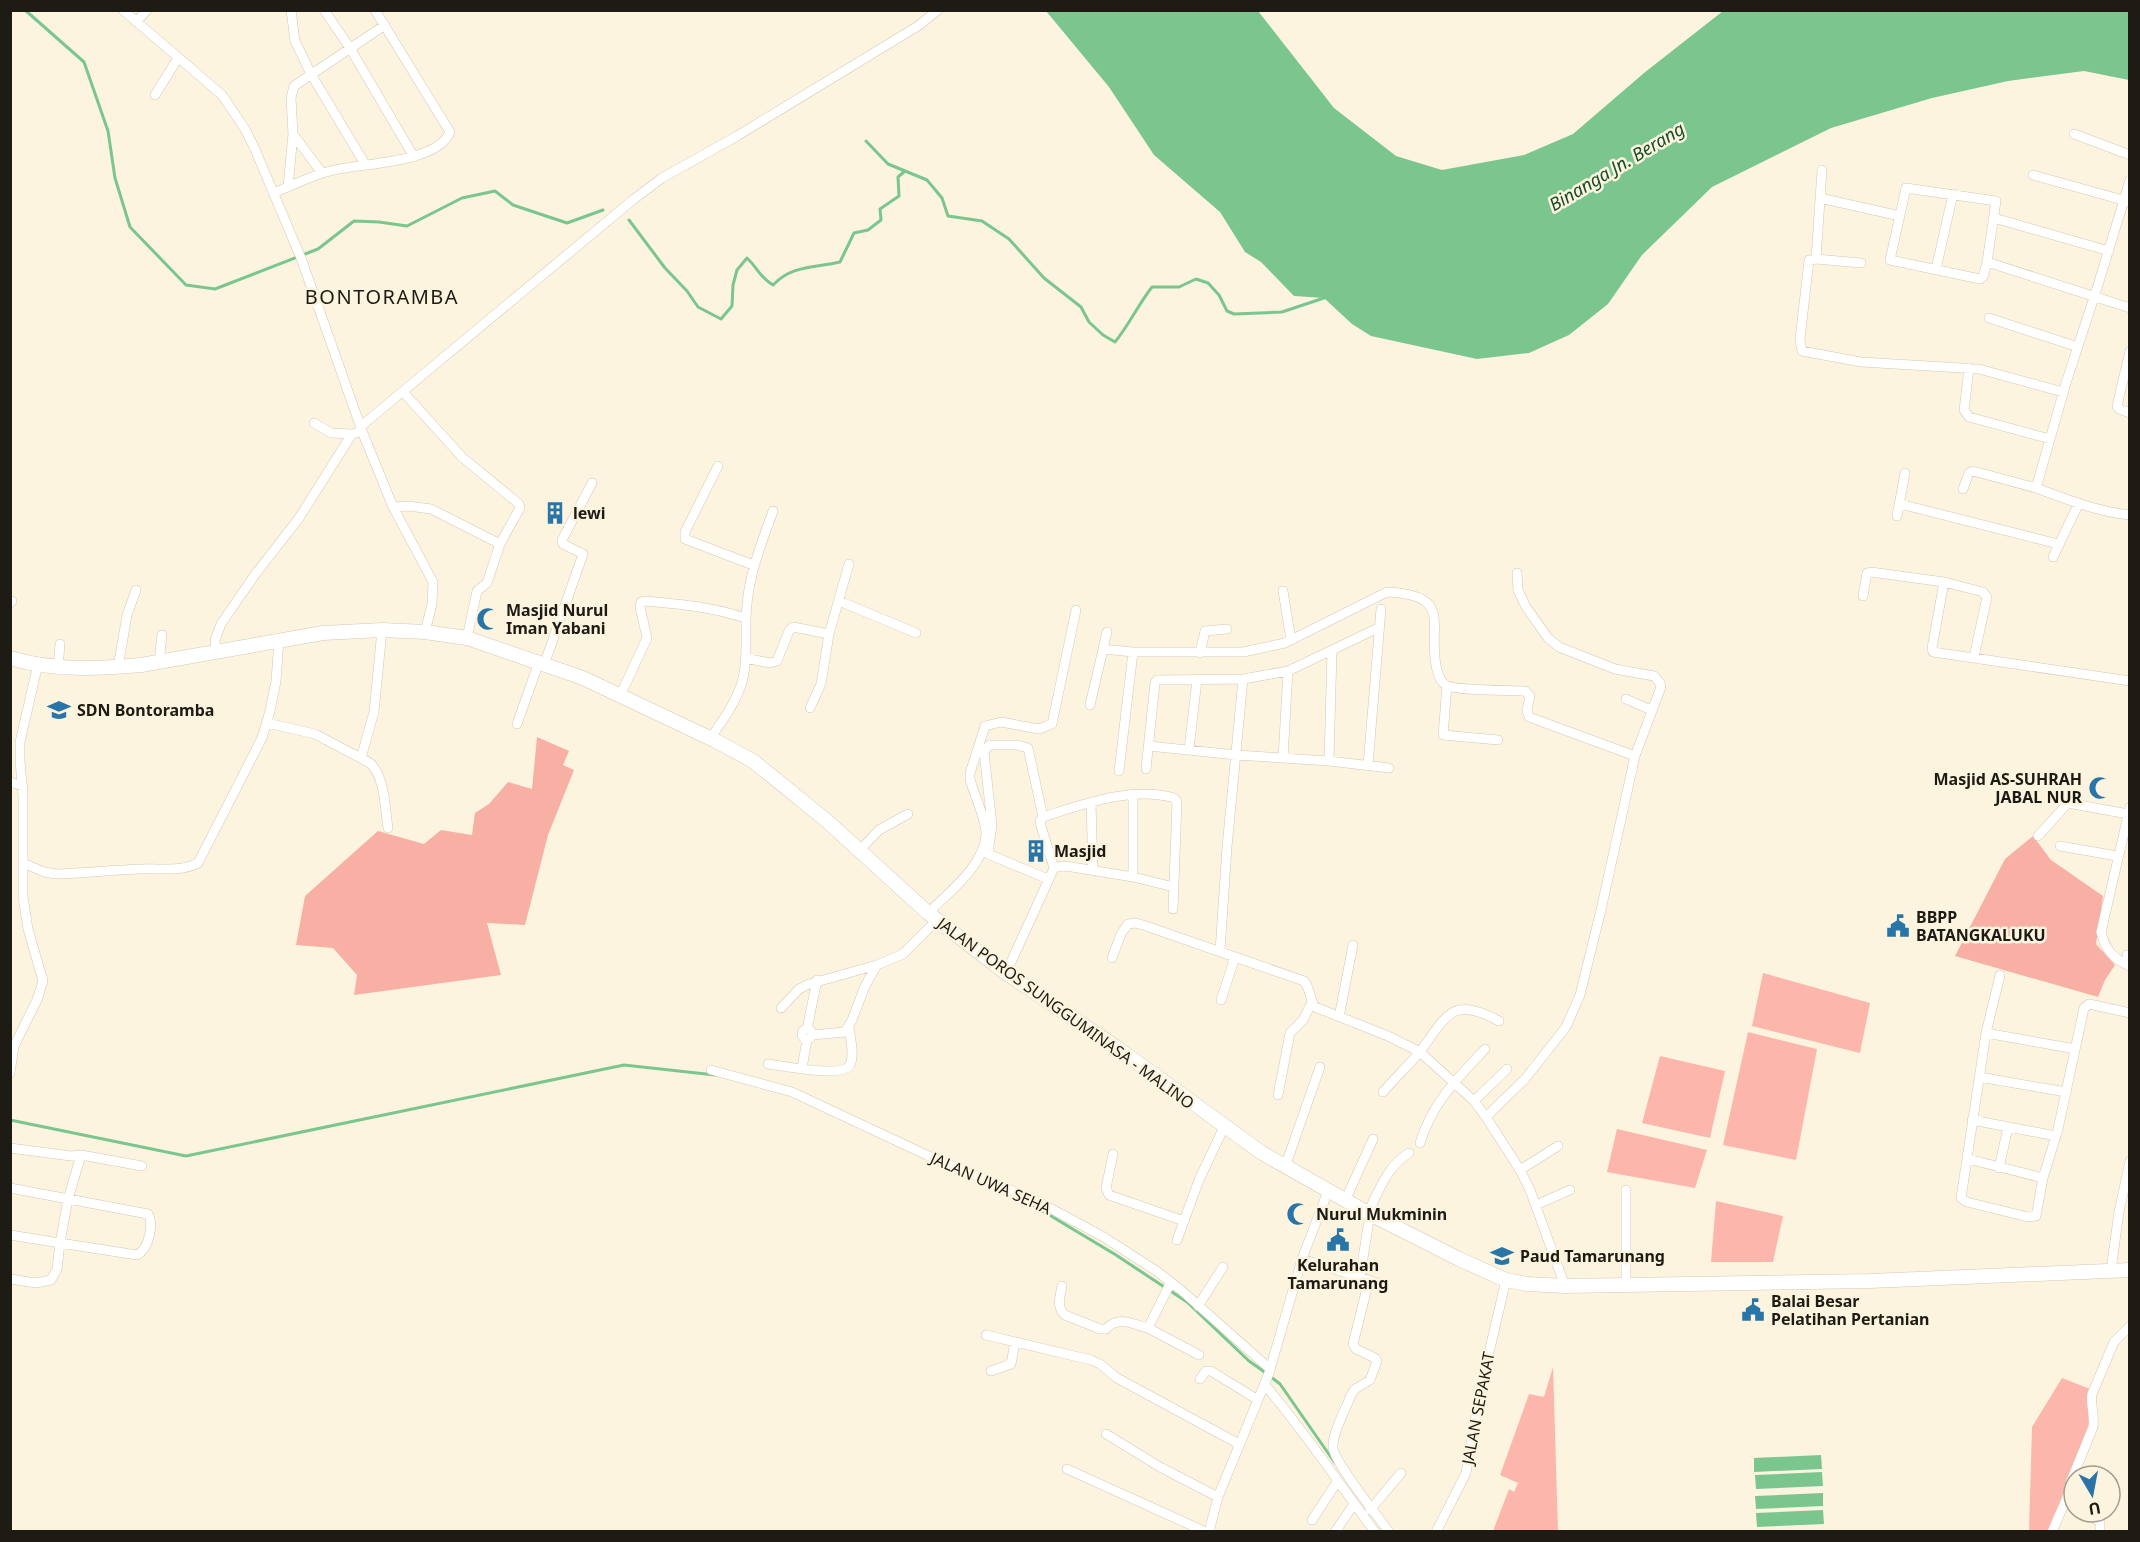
<svg xmlns="http://www.w3.org/2000/svg" width="2140" height="1542" viewBox="0 0 2140 1542" font-family="'Noto Sans',sans-serif">
<style>
.green{fill:#fdb6ab}
.forest{fill:#f8afa4}
.water{fill:#7bc68e}
.lines{fill:none;stroke-linecap:round;stroke-linejoin:round}
.stream{stroke:#7bc68e;stroke-width:3}
.street-casing{stroke:#d1c9b4;stroke-width:10}
.primary-casing{stroke:#d1c9b4;stroke-width:15}
.street{stroke:#fff;stroke-width:9}
.primary{stroke:#fff;stroke-width:14}
.labels{text-anchor:middle;stroke-width:5;stroke-linejoin:round;paint-order:stroke}
.poi-label{font-size:16px;font-weight:bold;fill:#1d1b13;stroke:#fcf4df;text-anchor:start}
.street-label{font-size:16px;fill:#1d1b13;stroke:#fcf4df}
.water-label{font-size:18px;font-style:italic;fill:#174d29;stroke:#fcf4df}
.quarter-label{font-size:20px;letter-spacing:1.5px;fill:#1d1b13;stroke:#fcf4df}
</style>
<rect width="100%" height="100%" fill="#fcf4df"/>
<path class="green" d="M1763 973 1870 1003 1860 1053 1752 1026Z
M1748 1032 1817 1049 1796 1160 1723 1145Z
M1660 1056 1725 1071 1710 1138 1642 1123Z
M1617 1129 1707 1150 1695 1188 1607 1172Z
M1716 1201 1783 1216 1773 1262H1711Z
M1553 1367 1558 1531H1493L1509 1489 1514 1492 1518 1483 1500 1475 1529 1394 1544 1397Z
M2062 1378 2090 1389 2089 1426 2049 1531 2029 1532 2032 1427Z"/>
<path class="forest" d="M537 737 569 751 563 765 574 770 548 835 525 925 487 923 501 975 354 995 357 975 333 948 296 945 305 896 378 831 424 844 441 830 472 835 475 813 489 804 508 782 532 789Z
M2033 836 2051 860 2103 896 2096 944 2115 965 2105 980 2098 997 1955 956 2005 859Z"/>
<path class="water" d="M1046 11H1258L1334 108 1396 156 1442 170 1524 155 1573 134 1644 73 1723 11H2129V80L2084 71 2008 81 1932 98 1831 128 1712 187 1642 255 1608 304 1569 335 1529 353 1477 359 1371 336 1352 324 1324 298 1294 296 1261 262 1245 252 1220 212 1154 155 1109 87Z
M1821 1455 1822 1469 1754 1472V1458Z
M1822 1472 1823 1486 1756 1489 1755 1475Z
M1823 1493V1506L1756 1509 1755 1496Z
M1823 1510 1824 1524 1757 1527 1756 1513Z"/>
<g class="lines">
<path class="stream" d="M25 10 84 62 108 131 115 178 130 227 186 285 215 289 318 249 354 221 379 222 407 226 462 198 495 191 513 205 567 223 603 210
M866 141 888 164 927 180 942 198 948 216 982 221 1009 239 1044 278 1081 307 1089 322 1103 335 1115 342C1129 325 1138 305 1152 287H1179L1196 279 1208 283 1219 295 1227 311 1234 314 1282 312 1324 298
M629 220 665 268 687 291 698 307 721 319 732 306 733 285 737 270 747 258C759 269 759 277 773 285 792 265 814 268 840 262L854 233 868 230 881 220 880 209 899 196 898 177 905 171
M10 1120 186 1156 624 1065 715 1075
M1026 1201 1116 1255 1187 1302 1249 1361 1266 1373
M1271 1377 1280 1384 1335 1463"/>
<g class="street-casing">
<path id="street" d="M123 10 222 95 245 129 254 147 301 258 362 431 393 507 433 582 432 604 425 632
M291 10 295 41 311 74 365 164
M324 10 350 48 414 157
M136 22 147 10
M155 95 178 58
M293 134 322 173
M2074 134 2130 155
M2033 175 2130 202
M2130 180 2098 285 2066 383 2036 488C2066 499 2098 512 2130 515
M288 187 293 134 291 98 294 86 385 25
M273 193C292 186 310 176 330 171 359 163 437 164 450 132L375 10
M1820 198 1900 216
M1994 218 2109 251
M1816 259 1822 170
M1987 262 1996 201 1906 188 1890 260 1980 279 1983 277 1987 262 2130 308
M1861 263 1816 259 1809 260 1800 339 1802 351 1861 362 1979 369 2063 392
M1936 269 1953 194
M1989 318 2078 347
M2130 351 2117 406 2119 409 2130 413
M1969 368 1964 410 1969 417 2050 439
M404 393 462 457 519 504 520 508 500 544
M314 423 331 433 352 434
M360 427 634 199 662 178 737 136 918 26 938 10
M718 466 685 532V539L753 565
M1963 489 1969 473 1973 471 2036 488
M1900 504 2058 544
M393 507 408 506 431 509 500 544 487 583 477 591 467 638
M1897 516 1905 473
M2053 557 2079 503
M1944 582 1932 648 1933 652 2130 681
M1283 591 1291 640
M1863 596 1867 573 1871 572 1944 582 1983 592 1987 597 1974 657
M839 601 916 633
M10 603 12 601
M1103 649 1133 652H1243L1285 643 1387 592C1456 595 1426 626 1437 670 1439 676 1440 682 1446 685 1455 691 1511 690 1525 691L1530 696 1527 710 1529 717 1635 756
M216 651 215 640 221 624 254 576 299 518 352 434 362 431
M1200 653 1205 631 1227 629
M745 658 770 663 777 661 789 631 793 627 829 634 849 564
M159 662 162 635
M544 665 583 554 563 544 562 540 592 483
M118 667 127 615 136 590
M58 668 60 644
M1447 686 1443 735 1498 740
M620 696 647 638 640 607 641 602 645 601C679 604 713 607 745 618
M1626 699 1651 710
M1090 705 1107 632
M810 708 821 684 829 634
M267 723 315 734 370 763C385 777 385 808 388 828
M517 724 539 662
M710 739C722 721 736 703 742 682 749 657 744 630 747 604 750 571 762 542 773 511
M1149 746 1236 755 1329 761 1389 768
M1189 749 1197 680
M361 758 374 712 382 630
M1283 758 1288 671
M1329 761 1332 650
M1368 765 1381 609
M1146 769 1155 683 1157 680 1243 679 1288 671 1378 628
M1119 771 1133 652
M10 782 23 786
M1133 794V877
M1091 803 1093 871
M2130 807 2101 932C2105 949 2113 959 2130 966
M1043 817 1028 748 1017 745H989L984 752 992 825 988 854 1048 879
M2038 836 2068 803 2128 814
M2060 846 2117 856
M860 850 879 830 908 814
M28 865 44 872 56 874C85 873 113 870 142 869 161 868 181 872 198 863L262 738 270 711 276 681 279 640
M1054 868 1041 826 1040 821 1043 817C1084 804 1131 786 1174 798L1177 802 1173 909
M928 913C948 893 985 865 986 834 986 819 974 795 970 779V773L985 726 1001 722 1039 729 1052 724 1076 610
M1220 951 1227 847 1243 679
M2127 955H2130
M1112 958 1121 934 1128 924 1136 923 1146 926 1304 981C1311 989 1309 999 1315 1007L1388 1036 1420 1052 1474 1101 1486 1117 1520 1170 1530 1190 1565 1286
M1006 973 1054 868 1062 866 1072 867 1133 877 1174 887
M2000 975 1986 1033 1961 1198 1967 1202 2028 1217 2036 1216 2043 1178 2058 1129 2084 1008 2089 1004 2130 1013
M1221 1000 1235 957
M781 1008 799 989 809 984 877 965
M1339 1017 1353 945
M802 1034a5 5 0 1 1 10 0a5 5 0 1 1-10 0Z
M807 1029 817 980
M1986 1033 2075 1049
M812 1035 845 1032 852 1020 865 986 877 965 903 954 937 920
M768 1064C783 1066 843 1078 850 1065 855 1054 850 1038 849 1027
M802 1068 807 1039
M711 1070 792 1092 933 1158 1033 1199 1102 1236 1155 1270 1181 1290 1270 1369
M10 1073 14 1046 37 1000 43 981 28 929 23 897V796L20 761V742L38 664
M1979 1077 2066 1092
M1383 1092C1394 1079 1407 1067 1418 1054 1429 1042 1443 1013 1459 1010 1472 1007 1488 1015 1499 1021
M1278 1095 1290 1033 1303 1020 1312 1002
M1474 1101 1507 1069
M1486 1117 1525 1079 1566 1027 1580 995 1601 910 1635 756 1661 687 1660 683 1654 676 1615 669 1559 647 1548 638 1526 607 1518 590 1517 573
M1972 1120 2056 1136
M1420 1143C1432 1103 1457 1079 1485 1049
M10 1148 71 1156 81 1155 142 1166
M1113 1154 1106 1188 1109 1195 1184 1221
M1968 1159 2043 1178
M1285 1167 1320 1067
M1999 1168 2008 1127
M1520 1170 1558 1146
M10 1188 148 1214C154 1224 149 1249 137 1255L60 1243 57 1269 51 1280 36 1283 10 1279
M1345 1201 1373 1139
M1536 1205 1570 1190
M1368 1213C1378 1192 1388 1165 1409 1153
M10 1235 60 1243 68 1199 81 1155
M1177 1240 1199 1180 1224 1127
M1302 1259 1381 1284
M2111 1270 2119 1212 2130 1161
M1360 1277 1370 1214
M1369 1280 1353 1344 1356 1349 1375 1358 1377 1361 1370 1380 1355 1389 1351 1395C1346 1409 1332 1433 1333 1447 1333 1461 1378 1516 1389 1532
M1626 1284V1190
M1062 1286C1060 1297 1056 1307 1065 1315L1100 1329H1106C1119 1315 1132 1324 1148 1328L1171 1282
M1198 1306 1223 1267
M1148 1328 1199 1355
M986 1335 1091 1360 1100 1364 1117 1378 1239 1444
M991 1371 1011 1364 1015 1342
M1200 1379 1206 1371H1211L1258 1400
M1265 1385C1304 1431 1339 1483 1375 1532
M1106 1434 1160 1467 1218 1497
M1067 1469 1206 1532
M2074 1504 2068 1495 2069 1486 2093 1427C2095 1415 2090 1405 2092 1394L2114 1342 2130 1326
M1370 1510 1401 1473
M2085 1512 2100 1522V1532
M1312 1520 1337 1482
M1209 1532 1218 1497 1269 1373 1302 1259 1328 1191
M1335 1532 1354 1504
M1436 1532 1466 1473 1480 1391 1506 1280
M2052 1532 2068 1495"/>
</g>
<g class="primary-casing">
<path id="primary" d="M10 658C53 671 97 669 141 665L323 633 382 630 425 632 467 638 583 678 716 741 753 761 827 821 928 913 1006 973 1116 1047 1262 1153 1368 1213 1459 1259 1506 1280 1527 1284 1565 1286 1870 1281 2130 1270"/>
</g>
<use href="#street" class="street"/>
<use href="#primary" class="primary"/>
</g>
<defs>
<g id="building-bare" transform="scale(1.8)"><path d="M-4-6H4V6H1V3H-1V6H-4ZM-2.5-4.3h1.7v1.8h-1.7ZM.8-4.3h1.7v1.8H.8ZM-2.5-1h1.7V.8h-1.7ZM.8-1h1.7V.8H.8Z" fill="#2975a8" stroke="#fcf4df" stroke-width="2.5" paint-order="stroke"/></g>
<g id="mosque-bare" transform="scale(1.8)"><path d="M3.5-4.9A6 6 0 1 0 3.5 4.9A5 5 0 1 1 3.5-4.9Z" fill="#2975a8" stroke="#fcf4df" stroke-width="2.5" paint-order="stroke"/></g>
<g id="school-bare" transform="scale(1.8)"><path d="M0-5L7-2L0 1L-7-2ZM-4 1L0 2.5L4 1V4Q0 6-4 4Z" fill="#2975a8" stroke="#fcf4df" stroke-width="2.5" paint-order="stroke"/></g>
<g id="civic-bare" transform="scale(1.8)"><path d="M-.6-6.5H3V-4.5H.6V-3L4-1V1h2V6H-6V1h2V-1L-.6-3ZM-1.2 2.5V6h2.4V2.5Z" fill="#2975a8" stroke="#fcf4df" stroke-width="2.5" paint-order="stroke"/></g>
</defs>
<g fill-rule="evenodd">
<use href="#building-bare" x="555" y="513"/>
<use href="#mosque-bare" x="488" y="619"/>
<use href="#school-bare" x="59" y="710"/>
<use href="#mosque-bare" x="2100" y="788"/>
<use href="#building-bare" x="1036" y="851"/>
<use href="#civic-bare" x="1898" y="926"/>
<use href="#mosque-bare" x="1298" y="1214"/>
<use href="#civic-bare" x="1338" y="1240"/>
<use href="#school-bare" x="1502" y="1256"/>
<use href="#civic-bare" x="1753" y="1310"/>
</g>
<g class="labels">
<g class="poi-label">
<text x="573" y="519">lewi</text>
<text x="506" y="616">Masjid Nurul<tspan x="506" dy="18">Iman Yabani</tspan></text>
<text x="77" y="716">SDN Bontoramba</text>
<text x="2082" y="785" text-anchor="end">Masjid AS-SUHRAH<tspan x="2082" dy="18">JABAL NUR</tspan></text>
<text x="1054" y="857">Masjid</text>
<text x="1916" y="923">BBPP<tspan x="1916" dy="18">BATANGKALUKU</tspan></text>
<text x="1316" y="1220">Nurul Mukminin</text>
<text x="1520" y="1262">Paud Tamarunang</text>
<text x="1338" y="1271" text-anchor="middle">Kelurahan<tspan x="1338" dy="18">Tamarunang</tspan></text>
<text x="1771" y="1307">Balai Besar<tspan x="1771" dy="18">Pelatihan Pertanian</tspan></text>
</g>
<g class="street-label">
<text transform="translate(1066 1013) rotate(36)" y="6">JALAN POROS SUNGGUMINASA - MALINO</text>
<text transform="translate(991 1183) rotate(24)" y="6">JALAN UWA SEHA</text>
<text transform="translate(1478 1408) rotate(-79)" y="6">JALAN SEPAKAT</text>
</g>
<g class="water-label">
<text transform="translate(1617 167) rotate(-31)" y="6">Binanga Jn. Berang</text>
</g>
<g class="quarter-label">
<text x="382" y="304">BONTORAMBA</text>
</g>
</g>
<rect width="2140" height="1542" fill="none" stroke="#1d1b13" stroke-width="24"/>
<g transform="translate(2092 1494) rotate(170)"><circle r="28" fill="#fcf4df" stroke="#a39d8d" stroke-width="1.5"/>
<path d="M0-4.5L10 22L0 15L-10 22Z" fill="#2975a8"/>
<text y="-9" font-size="16" font-weight="bold" text-anchor="middle" fill="#1d1b13">U</text>
</g>
</svg>
